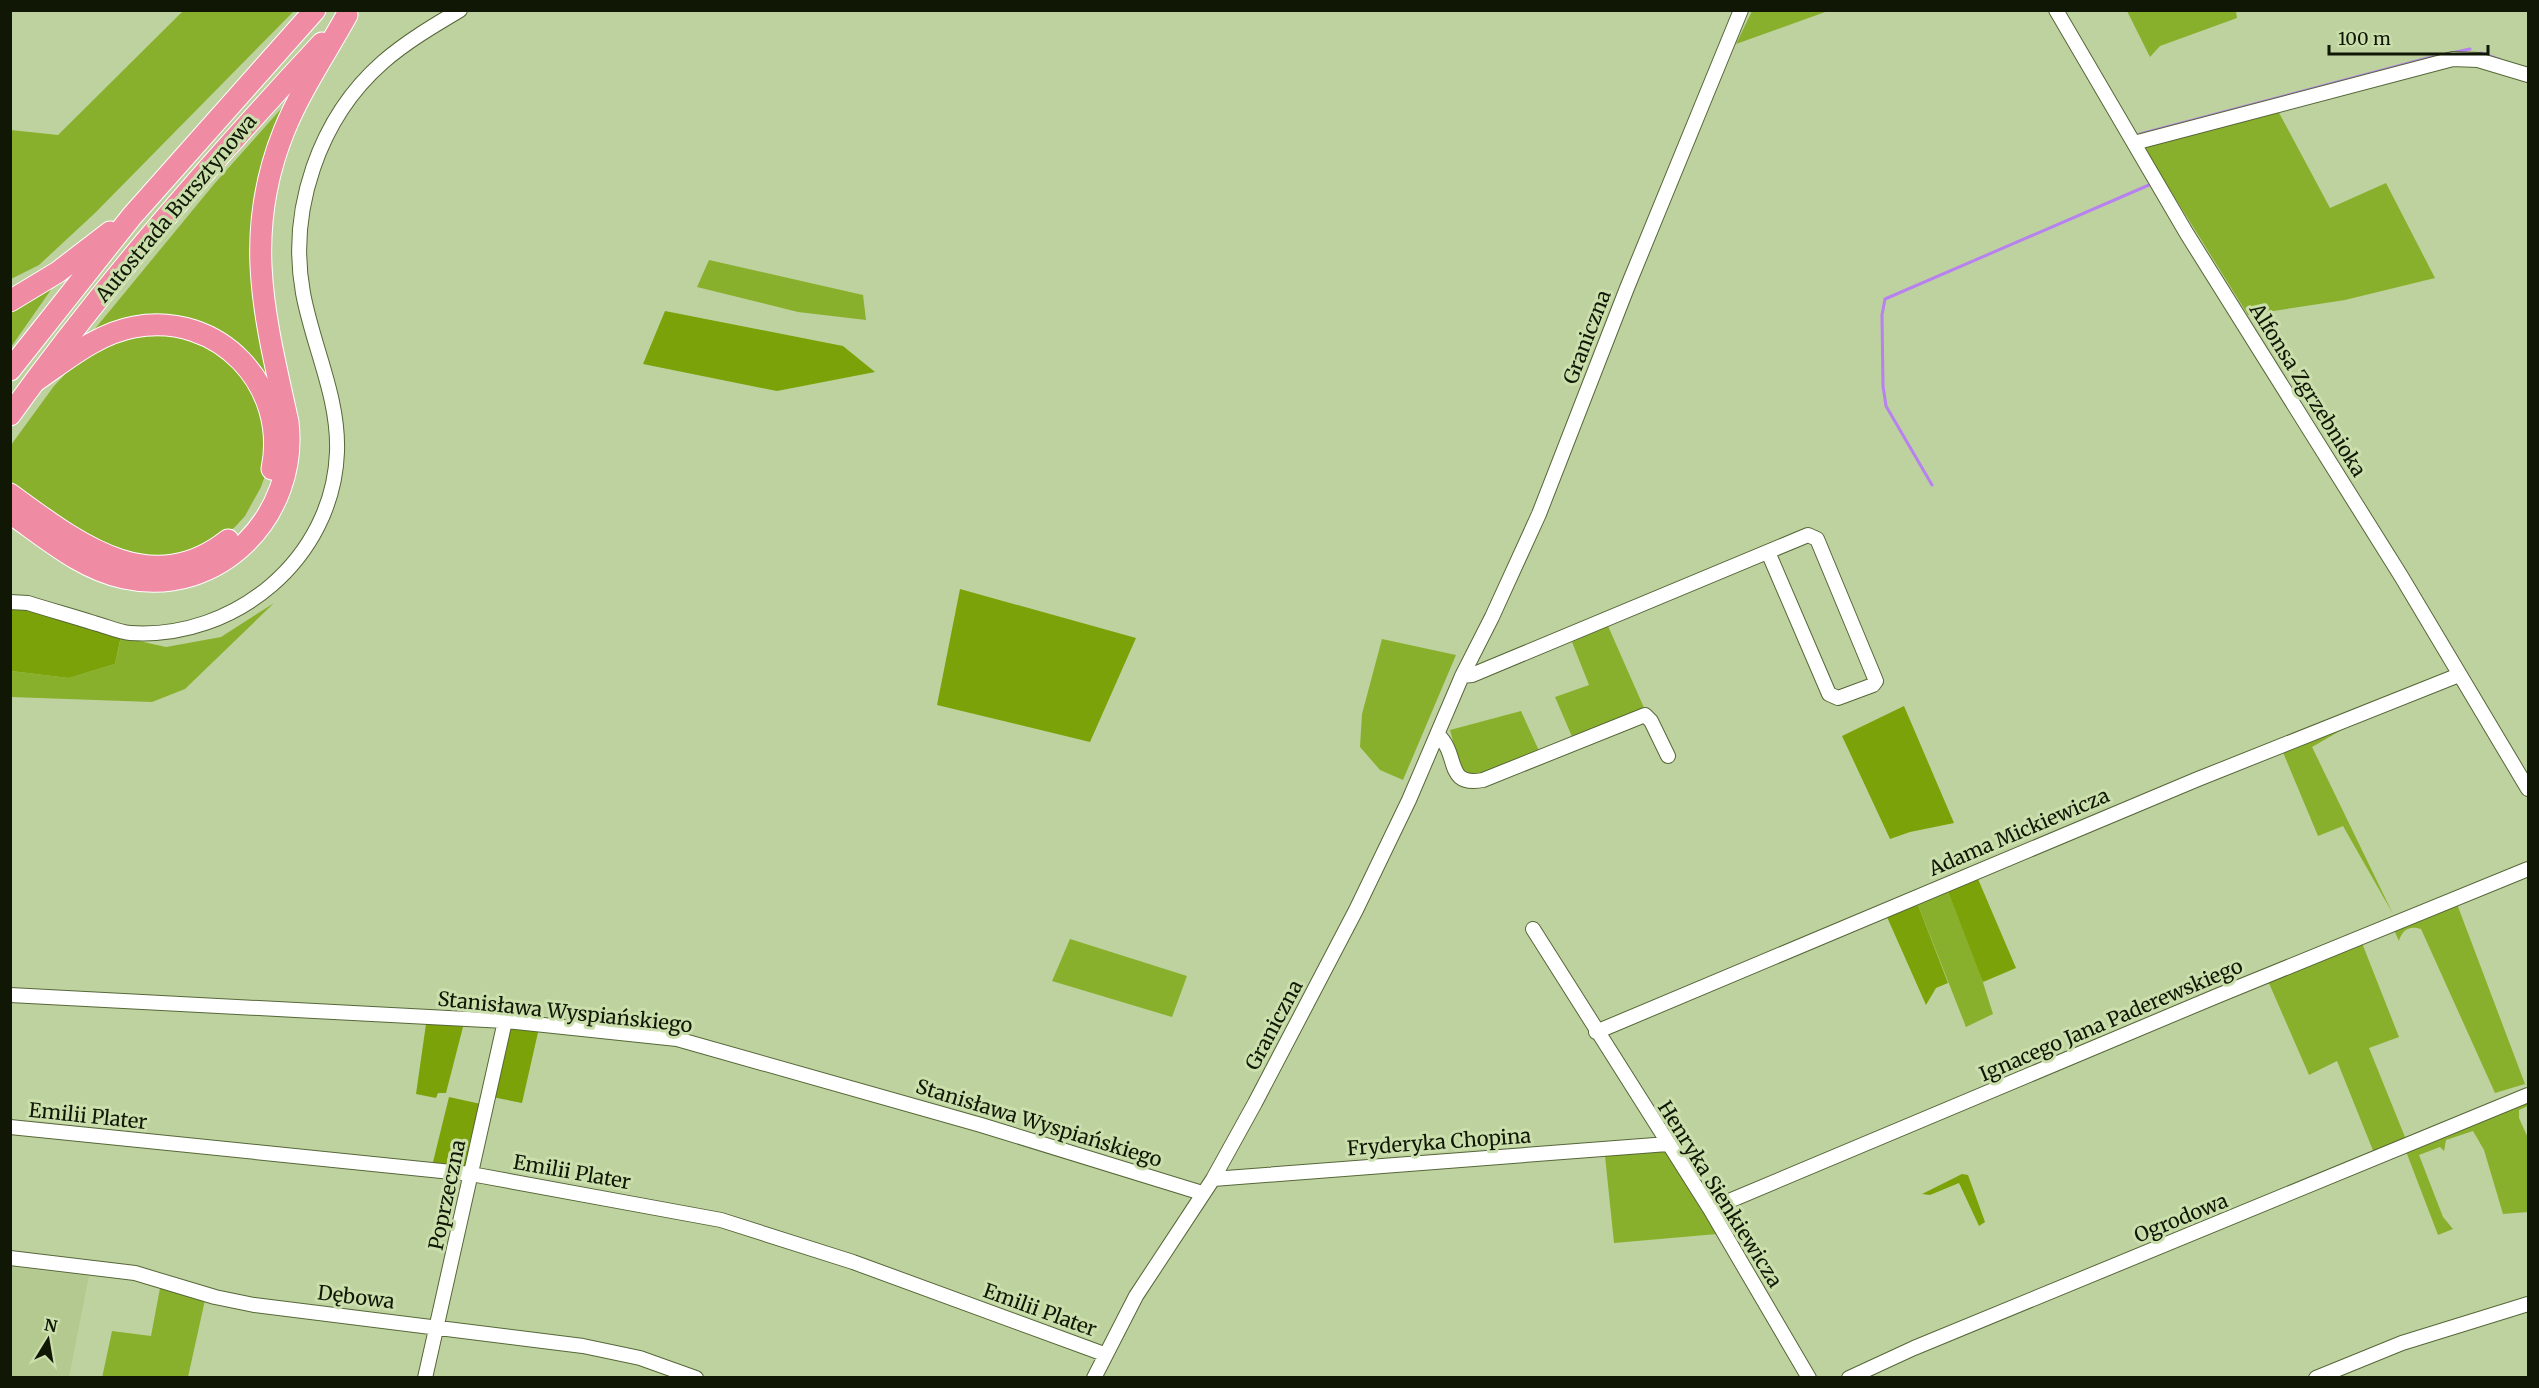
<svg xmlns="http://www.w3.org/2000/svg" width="2539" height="1388" viewBox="0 0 2539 1388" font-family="Merriweather,serif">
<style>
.built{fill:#b3c98f}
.green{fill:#89b02c}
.forest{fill:#7ba208}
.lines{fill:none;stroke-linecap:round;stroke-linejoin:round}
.stream{stroke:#b781ef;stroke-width:3}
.minor-casing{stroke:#566738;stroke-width:16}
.highway-casing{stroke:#fff;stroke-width:23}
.minor{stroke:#fff;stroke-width:14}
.highway{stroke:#ef8ba3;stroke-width:21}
.labels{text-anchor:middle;stroke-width:6;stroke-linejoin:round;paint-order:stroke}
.street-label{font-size:20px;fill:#101705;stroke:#cbdfac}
</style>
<rect width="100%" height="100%" fill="#bed29f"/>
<path class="built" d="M11 1267 89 1276 69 1377H11Z"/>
<path class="green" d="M184 10 294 11 95 213 39 265 11 279V130L58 135Z
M1752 11V10L1828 11 1736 44Z
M2127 11H2236L2237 18 2160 46 2150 57Z
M296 92C270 143 254 194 253 252 252 292 262 333 272 373 278 398 285 422 284 448 283 527 206 589 129 572 84 563 47 533 11 507L10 503C48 529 85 558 130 569 154 575 183 571 205 561 311 511 306 356 190 323 166 316 138 318 114 326 106 329 96 336 89 336L215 183Z
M2277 109 2330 208 2386 183 2435 278 2345 300 2248 315 2144 148Z
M709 260 863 295 866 320 798 312 697 287Z
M55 284 11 347V309Z
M138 335 185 336 228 357 264 406 266 473 261 487 245 516 235 527 212 544 161 559 102 547 11 486V445L54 386 68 371 96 349Z
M274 603 185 689 152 702 11 697V671L69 678 115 664 121 637 166 647 221 637Z
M1608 626 1645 710 1573 739 1555 697 1589 685 1572 642Z
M1382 639 1456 655 1403 780 1380 770 1360 747 1362 714Z
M1521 711 1540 753 1483 776 1462 773 1450 730Z
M2346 724 2345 728 2312 747 2393 914 2343 826 2318 836 2282 750Z
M1948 892 1980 973 1993 1014 1966 1027 1918 905Z
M2457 904 2525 1084 2495 1093 2421 929C2409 925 2402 930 2399 941L2394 930Z
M1070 939 1187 976 1172 1017 1052 981Z
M2362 943 2399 1037 2369 1048 2407 1142 2374 1153 2337 1061 2309 1075 2268 981Z
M2528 1101V1106L2519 1110V1118L2528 1138V1212L2503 1214 2484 1150 2473 1131 2446 1140 2444 1151 2440 1147 2419 1155 2443 1217 2453 1229 2438 1235 2407 1154 2404 1152Z
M1667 1151 1717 1234 1614 1243 1605 1156Z
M160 1288 205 1300 188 1377 127 1376 126 1377 102 1378 112 1331 151 1336Z"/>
<path class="forest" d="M665 311 843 346 875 372 777 391 643 364Z
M960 589 1136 638 1090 742 937 705Z
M23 608 121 636 115 664 69 678 11 671V610Z
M1904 706 1954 823 1910 832 1890 839 1842 736Z
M1978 879 2016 968 1983 982 1948 892Z
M1918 905 1948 983 1936 988 1926 1005 1887 917Z
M427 1017 464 1023 446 1093H438L436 1098 416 1094Z
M507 1024 539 1028 522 1103 492 1097Z
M449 1097 481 1104 468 1164 464 1169 432 1166Z
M1962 1174 1968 1175 1985 1222 1979 1226 1959 1183 1930 1195 1922 1194Z"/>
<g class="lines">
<path class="stream" d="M2481 53 2501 60
M2140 134 2428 58 2470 49
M1932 485 1886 406 1883 386 1882 315 1885 299 2149 185"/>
<g class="minor-casing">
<path id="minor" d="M2056 10 2187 234 2401 576 2528 789
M2134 143 2453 59 2478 60 2528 75
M10 602 28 603C50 610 72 616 94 623 106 626 118 632 130 633 235 640 333 559 337 452 339 397 313 347 303 293 288 210 319 118 383 62 406 42 433 26 460 10
M1462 676 1472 675 1808 535 1817 539 1876 681 1873 685 1838 698 1829 694 1768 552
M1438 735C1460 755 1444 787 1483 780L1645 715 1651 721 1668 756
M1533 929 1710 1209 1809 1378
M10 995 505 1021 677 1039 981 1125 1202 1193
M1596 1032 2198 779 2459 675
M10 1127 471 1174 721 1220 853 1262 1104 1354
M1213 1179 1668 1144
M1710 1209 2217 996 2528 869
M10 1258 135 1273 215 1297 254 1305 583 1346 640 1358 696 1378
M425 1378 505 1021
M1094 1378 1136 1296 1213 1179 1255 1103 1356 910 1409 800 1462 676 1492 617 1539 514 1627 288 1741 10
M1849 1378 1914 1348 2528 1095
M2316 1378 2402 1343 2528 1304"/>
</g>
<g class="highway-casing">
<path id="highway" d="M10 301 58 272 110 232
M10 370 132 216 315 10
M34 382C65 361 96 334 134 327 219 311 289 386 272 469
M10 415C105 283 212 161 322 43
M10 494C75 541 149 602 228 540
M10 513C46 538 81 569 124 578 220 599 299 514 288 422 265 318 242 235 284 131 300 91 326 53 347 15"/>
</g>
<use href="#minor" class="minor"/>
<use href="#highway" class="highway"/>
</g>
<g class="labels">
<g class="street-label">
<text transform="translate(176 208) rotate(-50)" y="7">Autostrada Bursztynowa</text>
<text transform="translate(1587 337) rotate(-69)" y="7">Graniczna</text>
<text transform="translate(2308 390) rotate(58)" y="7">Alfonsa Zgrzebnioka</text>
<text transform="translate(2019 832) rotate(-23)" y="7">Adama Mickiewicza</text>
<text transform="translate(565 1012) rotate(6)" y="7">Stanisława Wyspiańskiego</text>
<text transform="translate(2111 1020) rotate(-23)" y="7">Ignacego Jana Paderewskiego</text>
<text transform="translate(1274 1025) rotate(-62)" y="7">Graniczna</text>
<text transform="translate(88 1116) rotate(6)" y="7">Emilii Plater</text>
<text transform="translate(1039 1123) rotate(17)" y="7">Stanisława Wyspiańskiego</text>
<text transform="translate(1439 1142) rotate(-4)" y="7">Fryderyka Chopina</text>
<text transform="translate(572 1172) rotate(10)" y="7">Emilii Plater</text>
<text transform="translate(1720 1194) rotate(58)" y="7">Henryka Sienkiewicza</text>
<text transform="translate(447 1195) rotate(-78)" y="7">Poprzeczna</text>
<text transform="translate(2181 1218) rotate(-22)" y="7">Ogrodowa</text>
<text transform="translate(356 1297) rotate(7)" y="7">Dębowa</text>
<text transform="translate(1040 1310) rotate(20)" y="7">Emilii Plater</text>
</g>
</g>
<rect width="2539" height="1388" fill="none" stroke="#101705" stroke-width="24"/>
<g transform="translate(48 1340) rotate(11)" stroke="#cbdfac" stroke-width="4.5" paint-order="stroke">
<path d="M0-4.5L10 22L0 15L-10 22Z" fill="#101705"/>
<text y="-9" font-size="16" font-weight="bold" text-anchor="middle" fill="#101705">N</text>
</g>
<path d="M2329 45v9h159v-9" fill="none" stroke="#101705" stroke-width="3"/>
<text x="2338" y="45" font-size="18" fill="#101705" stroke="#cbdfac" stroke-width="4.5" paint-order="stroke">100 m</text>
</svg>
